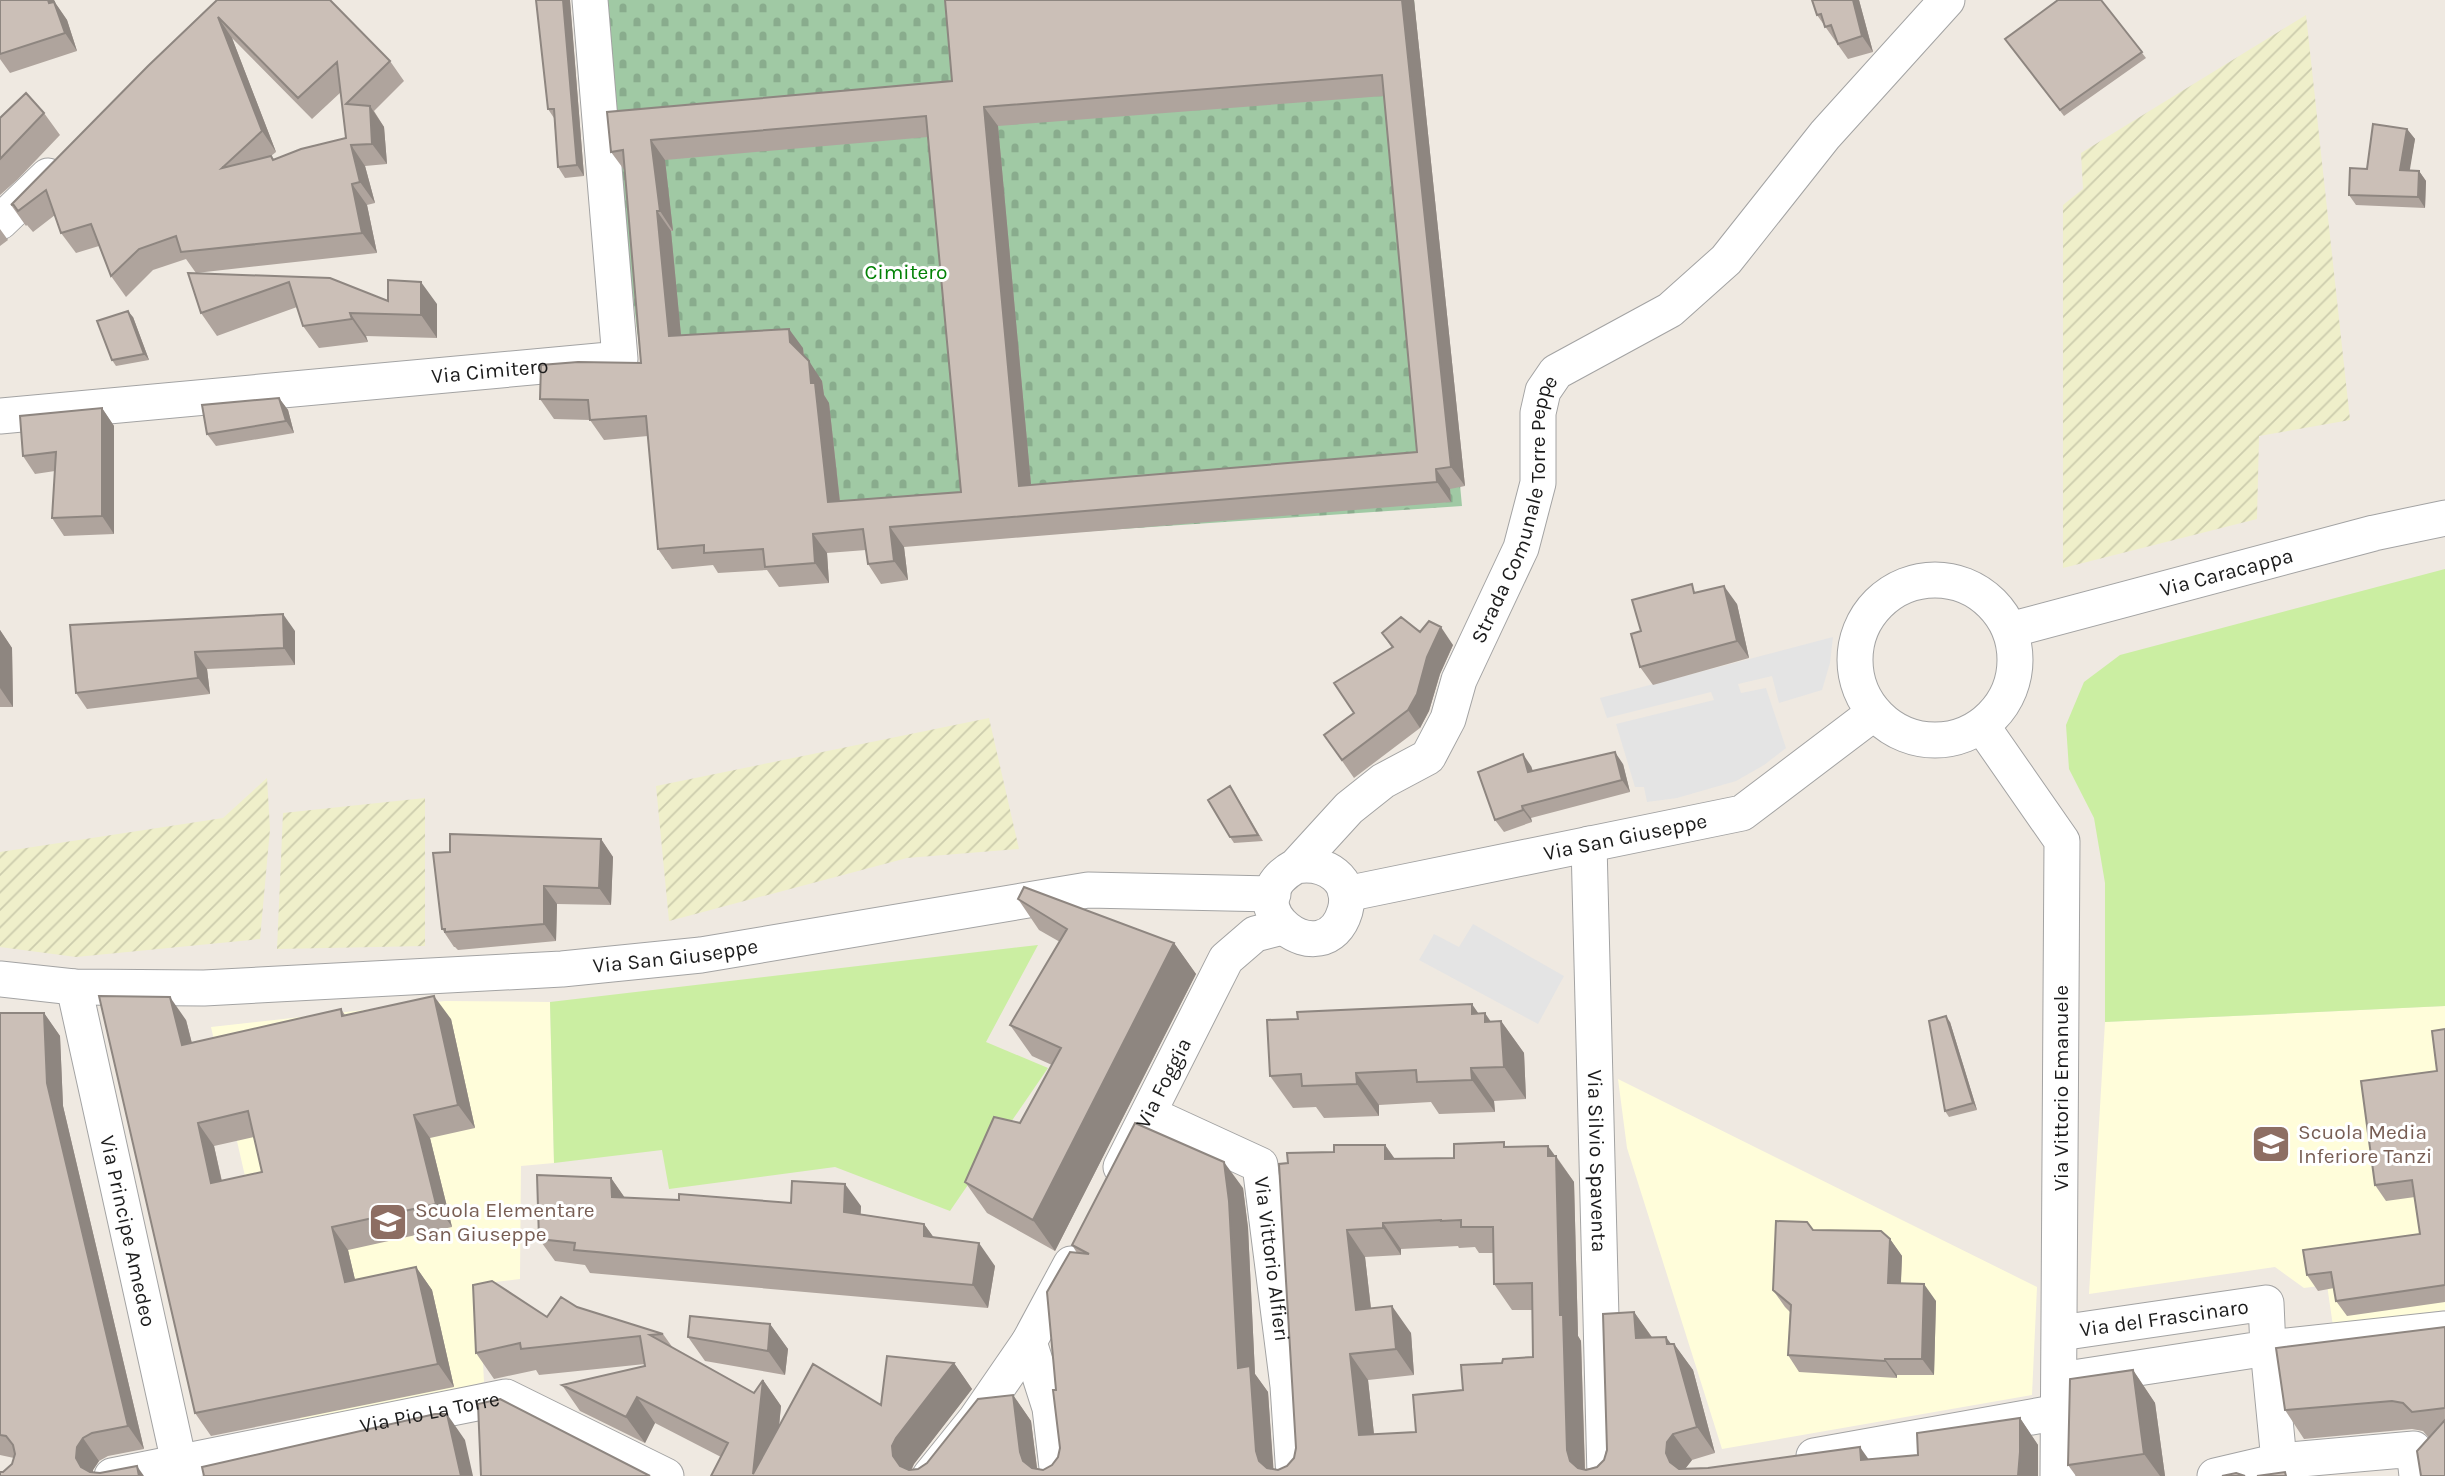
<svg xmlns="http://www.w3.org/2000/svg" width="2445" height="1476" viewBox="0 0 2445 1476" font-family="Karla,sans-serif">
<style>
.education{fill:#fffdda}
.farmland{fill:url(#farmland-furrows)}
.grass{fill:#cbeea2}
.cemetery{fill:url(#cemetery-stones)}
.parking{fill:#e4e4e4}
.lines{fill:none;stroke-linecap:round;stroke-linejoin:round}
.minor-casing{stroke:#a3a3a3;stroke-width:37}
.minor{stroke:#fff;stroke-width:35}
.wall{fill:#afa49d;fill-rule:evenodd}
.shaded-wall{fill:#8e8680}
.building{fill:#cbbfb7;stroke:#8e8680;stroke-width:2;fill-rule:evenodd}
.labels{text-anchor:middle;stroke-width:6;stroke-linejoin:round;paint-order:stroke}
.park-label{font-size:21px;fill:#038206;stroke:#fff}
.street-label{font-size:21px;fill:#1c1c1c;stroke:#fff}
.education-label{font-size:21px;fill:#785e54;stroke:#fff;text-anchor:start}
</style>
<defs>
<pattern id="farmland-furrows" width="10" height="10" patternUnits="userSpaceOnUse" patternTransform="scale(1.75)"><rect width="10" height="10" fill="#efefca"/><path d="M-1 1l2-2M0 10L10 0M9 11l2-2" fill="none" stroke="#ccccad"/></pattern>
<pattern id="cemetery-stones" width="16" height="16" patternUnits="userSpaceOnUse" patternTransform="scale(1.75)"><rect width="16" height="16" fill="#a0c9a4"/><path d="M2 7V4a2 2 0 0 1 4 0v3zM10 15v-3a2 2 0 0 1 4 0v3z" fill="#89ac8d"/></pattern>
</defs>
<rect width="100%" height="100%" fill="#efe9e1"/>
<path class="education" d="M445 1001 550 1002 554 1163 521 1166 520 1279 479 1284 484 1382 303 1431 211 1027Z
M2445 1006V1310L2333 1326 2327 1285 2304 1288 2275 1267 2089 1294 2105 1022Z
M1618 1079 2037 1287 2032 1395 1722 1449 1627 1148Z"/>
<path class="farmland" d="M2306 15 2350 420 2259 436 2257 519 2063 568V205L2083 189 2081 153Z
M989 718 1019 849 907 858 669 921 656 786Z
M267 778 270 829 260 939 76 957 0 947V852L223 818Z
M425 798V946L277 949 283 813Z"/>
<path class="grass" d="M2445 569V1006L2105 1022V883L2094 818 2069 769 2066 725 2084 682 2120 655Z
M1038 945 986 1042 1048 1068 950 1211 835 1167 669 1189 662 1150 554 1163 550 1002Z"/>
<path class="cemetery" d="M597 0H1414L1462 506 665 560Z"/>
<path class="parking" d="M1833 637 1830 663 1822 690 1779 703 1772 676 1738 684 1741 693 1766 688 1786 748 1764 765 1736 781 1677 798 1647 802 1644 787H1635L1616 724 1714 700 1711 692 1607 718 1600 698Z
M1473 924 1564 976 1538 1024 1419 960 1434 934 1459 947Z"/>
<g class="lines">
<g class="minor-casing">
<g id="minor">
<path d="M0 222 48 176"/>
<path id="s1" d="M0 416 620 359 590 0"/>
<circle cx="1935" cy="660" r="80"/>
<path id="s2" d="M2010 630 2374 533 2445 518"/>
<path d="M1982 726 2062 841 2058 1476"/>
<path id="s3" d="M1589 844 1605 1476"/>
<path id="s4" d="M1296 866C1325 861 1354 879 1345 911 1325 979 1225 905 1296 866L1349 808 1383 781 1428 757 1448 719 1459 680 1521 548 1538 483V413L1543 391 1556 372 1670 310 1726 260 1825 135 1947 0"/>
<path id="s5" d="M1346 894 1742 813 1874 713"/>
<path id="s6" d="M0 979 74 987 204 988 562 969 701 955 1088 890 1273 894"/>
<path id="s7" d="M74 987 182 1476"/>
<path id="s8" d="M1149 1114 1260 1165 1288 1386 1294 1476"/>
<path id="s9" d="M1121 1167 1226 959 1255 934 1282 927"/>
<path d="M1029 1342 1050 1408 1058 1476"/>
<path d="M2060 1380 2268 1348 2266 1303 2060 1333"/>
<path d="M1814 1456 2059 1412"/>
<path d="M2279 1461 2268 1348 2445 1329"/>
<path id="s10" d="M112 1476 506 1397 666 1476"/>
<path d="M930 1476 976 1419 1029 1342 1071 1264"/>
<path d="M2215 1476 2279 1461 2414 1449 2417 1476"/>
</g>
</g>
<use href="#minor" class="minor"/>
</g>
<path class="wall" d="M217 0 390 61 404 81 374 111 384 127 387 164 365 166 375 203 367 205 377 253 196 273 186 259 153 270 126 297 111 276 99 246 76 253 61 233 55 215 33 232 27 225 26 226 11 205ZM232 38 312 119 341 92 346 138 274 160 271 156 276 152Z
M945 0H1414L1465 486 1450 489 1451 502 904 547 908 580 881 584 868 564 866 550 827 553 829 583 779 587 767 570 718 573 713 565 672 569 658 549 648 436 604 440 590 420 554 419 540 399 641 363 625 171 611 152 607 112 952 81ZM1384 96 1417 452 1031 485 998 126ZM928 137 961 492 840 501 829 403 824 395 822 381 804 356 803 348 681 336 671 231H673L665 160Z
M1812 0H1859L1873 52 1848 59 1817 15Z
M2101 0 2146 58 2064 116 2005 39Z
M570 2 584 176 565 178 558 167 554 118 548 109Z
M56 4 67 20 77 51 10 73 0 59V54Z
M44 113 60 135 17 180 0 195V118Z
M2407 129 2415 139 2409 170 2419 171 2426 181 2425 208 2356 205 2349 195 2367 169Z
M0 229 8 240 0 246Z
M188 273 330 278 388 301 437 304V338L366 336 368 342 319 348 303 326 297 307 217 336 201 313Z
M133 317 149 360 116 366 112 360Z
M279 398 288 410 294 433 216 446 207 434Z
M102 408 114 426V534L64 536 52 518 55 471 35 474 23 456Z
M1697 592 1737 604 1749 658 1653 685 1640 667 1641 631Z
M70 625 295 631V665L207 669 210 694 87 709 76 693Z
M0 630 12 648 13 707H0Z
M1420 632 1453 645 1440 674 1429 711 1420 728 1354 778 1324 735 1354 713 1392 648 1382 633Z
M1623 764 1630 792 1531 818 1532 822 1504 832 1495 820 1531 766 1533 771Z
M1230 786 1234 792 1263 841 1234 843 1230 837Z
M601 839 613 857 611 905 557 904 556 941 458 950 455 947H454L442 929Z
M1018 899 1174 943 1196 974 1055 1251 987 1213 965 1182 1020 1123 1052 1065 1032 1056 1010 1025 1060 942 1039 930Z
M341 1009 345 1015 451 1019 475 1128 430 1138 452 1227 348 1250 355 1280 416 1267 432 1290 454 1387 211 1436 195 1413 186 1020 192 1043ZM254 1137 262 1172 222 1181 214 1146Z
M0 1013H44L60 1036 63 1106 144 1449 108 1456 99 1461 93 1470V1473L3 1472 12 1464 14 1458 0 1455Z
M1478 1013 1491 1022 1501 1021 1524 1053 1526 1099 1494 1101 1495 1112 1439 1114 1431 1102 1379 1105V1116L1324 1118 1316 1107 1293 1108 1270 1076Z
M1950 1022 1977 1110 1949 1117 1945 1111Z
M2445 1029V1302L2347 1316 2336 1301 2334 1288 2318 1291 2307 1275 2420 1234 2415 1197 2386 1201 2375 1185 2437 1071Z
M1385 1145 1395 1159 1454 1158 1507 1147 1556 1156 1574 1182 1578 1336 1581 1341 1585 1469 1597 1467 1604 1460 1634 1312 1652 1337 1671 1344H1674L1693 1370 1715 1453 1692 1460 1685 1469 1868 1459 1918 1455 2020 1418 2038 1445V1476H711L721 1457 655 1423 645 1443 580 1411 562 1385 645 1366V1364L539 1375 536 1370 494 1379 476 1353 547 1317 577 1307 663 1334 673 1348 754 1393 763 1380 781 1406 779 1426 881 1405 954 1363 972 1389 914 1464 912 1469H918L927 1463 1013 1395 1031 1421 1037 1469 1043 1470 1052 1465 1058 1457 1060 1448 1056 1390 1077 1253 1072 1245 1243 1188 1248 1228 1255 1374 1268 1392 1273 1469 1278 1470 1287 1466 1294 1458 1296 1448 1288 1163 1334 1152ZM1458 1246 1459 1248 1475 1247 1479 1253H1493L1494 1284 1512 1310H1533V1357L1502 1363 1463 1390 1416 1432 1374 1434 1368 1380 1414 1375 1411 1333 1371 1308 1365 1257 1401 1255V1249Z
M611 1178 625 1198 861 1206 860 1214 924 1224 933 1237 995 1266 988 1308 590 1273 585 1265 555 1261 539 1239Z
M1813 1230 1890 1239 1902 1256 1901 1283 1936 1301 1934 1375H1897V1378L1799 1372 1788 1355 1790 1312 1785 1307 1773 1290Z
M770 1324 788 1349 785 1375 705 1361 688 1337Z
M2445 1327V1476L2429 1438 2423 1431 2412 1429 2304 1439 2285 1410Z
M2133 1370 2155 1403 2165 1476H2076L2068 1465Z"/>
<path class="shaded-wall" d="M48 0H54L56 4 67 20 77 51 65 33Z
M563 0H570L584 176 577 165Z
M1402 0H1414L1465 486 1451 467Z
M1853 0H1859L1873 52 1862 36Z
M218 17 232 38 276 152 262 131Z
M370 106 384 127 387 164 372 144Z
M984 107 998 126 1033 506 1019 486Z
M2407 129 2415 139 2408 181 2400 170Z
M651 140 665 160 673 231 660 211Z
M351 145 365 166 375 203 360 182Z
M2419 171 2426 181 2425 208 2418 197Z
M352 184 367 205 377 253 362 233Z
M657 211 671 231 683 356 669 336Z
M421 282 437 304V338L421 315Z
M128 311 133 317 149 360 144 354Z
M350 313 366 336 368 342 352 319Z
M789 329 803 348 804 361 790 342Z
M809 361 822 381 824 395 829 403 842 521 828 502 811 383Z
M279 398 288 410 294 433 286 421Z
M102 408 114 426V534L102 516Z
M1436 469 1450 489 1451 502 1437 482Z
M890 527 904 547 908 580 894 561Z
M813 534 827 553 829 583 815 563Z
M1724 586 1737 604 1749 658 1737 641Z
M283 614 295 631V665L284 648Z
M1441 627 1453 645 1440 674 1429 711 1420 728 1408 710 1427 657Z
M0 630 12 648 13 707 0 688Z
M195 652 207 669 210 694 198 678Z
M1615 752 1623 764 1630 792 1622 780Z
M1523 754 1531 766 1537 784 1528 772Z
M1522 806 1531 818 1532 822 1523 810Z
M601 839 613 857 611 905 599 888Z
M544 886 557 904 556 941 544 924Z
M1174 943 1196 974 1055 1251 1033 1220Z
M434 996 451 1019 475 1128 458 1105Z
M170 997 186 1020 198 1068 182 1045Z
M1472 1004 1494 1036 1472 1014Z
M44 1013 60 1036 63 1106 144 1449 128 1426 47 1083Z
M1485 1013 1502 1038 1501 1021 1524 1053 1526 1099 1504 1067 1485 1022Z
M1946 1016 1950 1022 1977 1110 1973 1103Z
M1471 1068 1494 1101 1495 1112 1472 1080Z
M1356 1073 1379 1105V1116L1357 1084Z
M414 1115 430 1138 452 1227 436 1204Z
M198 1123 214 1146 227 1206 211 1183Z
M1385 1145 1403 1171 1385 1159Z
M1548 1146 1574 1182 1578 1336 1581 1341 1585 1476 1570 1461 1567 1450 1560 1315Z
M1224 1162 1243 1188 1248 1228 1255 1374 1268 1392 1274 1476 1259 1461 1256 1451 1238 1368Z
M611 1178 627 1201 612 1197Z
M845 1184 861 1206 860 1234 844 1212Z
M1383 1223 1401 1249V1255L1383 1228Z
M924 1224 940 1246 924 1236Z
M332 1227 348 1250 361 1305 345 1282Z
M1347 1230 1365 1257 1374 1336 1356 1310Z
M1890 1239 1902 1256 1900 1300 1888 1283Z
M979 1243 995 1266 988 1308 973 1285Z
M416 1267 432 1290 454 1387 438 1364Z
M1924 1284 1936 1301 1934 1375 1922 1359Z
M1392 1306 1411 1333 1414 1375 1396 1349Z
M1634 1312 1653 1339 1636 1338Z
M770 1324 788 1349 785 1375 768 1351Z
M1666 1337 1677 1352 1674 1344 1693 1370 1715 1453 1697 1427 1667 1344Z
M1350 1354 1368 1380 1377 1462 1359 1435Z
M1885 1359 1897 1375V1378L1885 1361Z
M954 1363 972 1389 914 1464 910 1472 906 1476 893 1456 892 1446 896 1438Z
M2133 1370 2155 1403 2165 1476H2160L2144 1454Z
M763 1380 781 1406 774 1476 753 1474Z
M1013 1395 1031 1421 1038 1476 1023 1461 1020 1452Z
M637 1397 655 1423 645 1443 626 1417Z
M447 1414 465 1440 473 1476H461Z
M2020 1418 2038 1445V1476H2018Z
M1673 1434 1692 1460 1685 1469 1684 1476 1670 1462 1666 1453 1667 1442Z
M83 1438 99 1461 93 1470V1476L81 1467 76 1458 77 1447Z
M1860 1447 1879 1474 1861 1460Z
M137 1466 144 1476H139Z"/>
<path class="building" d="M0 0H48L49 3 54 2 65 33 0 54Z
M217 0H330L390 61 346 104 370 106 372 144 351 145 360 182 352 184 362 233 181 252 176 236 139 249 111 276 91 224 61 233 46 190 18 211 13 204 11 205 148 66ZM218 17 298 98 337 62 346 138 301 149 273 160 271 156 222 168 262 131Z
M536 0H563L577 165 558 167 554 109H548Z
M945 0H1402L1451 467 1436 469 1437 482 890 527 894 561 868 564 863 529 813 534 815 563 765 567 763 549 704 553V545L658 549 646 416 590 420 588 400 540 399 541 365 578 362 641 363 623 150 611 152 607 112 952 81ZM1382 75 1417 452 1019 486 984 107ZM926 116 961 492 828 502 815 383H811L809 361 790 342 789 329 669 336 657 211H660L651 140Z
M1812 0H1853L1862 36 1838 44 1831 25 1825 27 1821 14 1817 15Z
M2058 0H2101L2142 52 2060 110 2005 39Z
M26 93 44 113 0 159V118Z
M2373 124 2407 129 2400 170 2419 171 2418 197 2349 195 2350 168 2367 169Z
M188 273 330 278 388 301V280L421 282V315L350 313 352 319 303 326 289 282 201 313Z
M128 311 144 354 112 360 97 321Z
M279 398 286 421 207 434 202 405Z
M102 408V516L52 518 56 452 23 456 20 416Z
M1692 584 1694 593 1724 586 1737 641 1640 667 1631 634 1641 631 1632 600Z
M283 614 284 648 195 652 198 678 76 693 70 625Z
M1401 617 1420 632 1429 621 1441 627 1427 657 1417 694 1408 710 1342 760 1324 735 1354 713 1334 683 1393 647 1382 633Z
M1615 752 1622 780 1522 806 1523 810 1495 820 1478 772 1523 754 1528 772Z
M1230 786 1258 835 1230 837 1208 800Z
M450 834 601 839 599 888 544 886V924L445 932V929H442L433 853 450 852Z
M1024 887 1174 943 1033 1220 965 1182 994 1117 1020 1123 1061 1048 1010 1025 1067 929 1018 899Z
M99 996 170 997 182 1045 341 1009 342 1016 434 996 458 1105 414 1115 436 1204 332 1227 345 1282 416 1267 438 1364 195 1413ZM248 1111 262 1172 211 1183 198 1123Z
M1472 1004V1014L1485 1013V1022L1501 1021 1504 1067 1471 1068 1472 1080 1417 1082 1416 1070 1356 1073 1357 1084 1302 1086 1301 1074 1270 1076 1267 1020 1298 1019 1297 1012Z
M0 1013H44L47 1083 128 1426 92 1433 83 1438 77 1447 76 1458 81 1467 90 1472 100 1473 137 1466 139 1476H0V1472H3L12 1464 15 1454 13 1445 6 1436 0 1435Z
M1946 1016 1973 1103 1945 1111 1929 1021Z
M2445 1029V1285L2336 1301 2331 1272 2307 1275 2303 1250 2420 1234 2412 1180 2375 1185 2361 1081 2437 1071 2432 1031Z
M1135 1123 1224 1162 1229 1201 1238 1368 1250 1366 1256 1451 1259 1461 1267 1468 1278 1470 1287 1466 1294 1458 1296 1448 1279 1164 1288 1163 1287 1153 1334 1152V1145H1385V1159L1454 1158V1144L1504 1142V1147L1548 1146V1156H1556L1560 1315H1563L1567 1450 1570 1461 1578 1468 1586 1470 1597 1467 1604 1460 1607 1450 1603 1314 1634 1312 1636 1338 1666 1337 1667 1344H1674L1697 1427 1673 1434 1667 1442 1666 1453 1670 1462 1679 1469 1708 1468 1860 1447 1861 1460 1918 1455 1917 1433 2020 1418V1452L2018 1476H711L728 1443 637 1397 626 1417 562 1385 645 1366 640 1336 521 1349 520 1343 476 1353 473 1285 492 1281 547 1317 561 1297 577 1307 663 1334 650 1335 754 1393 763 1380 753 1474 813 1364 881 1405 887 1356 954 1363 896 1438 892 1446 893 1456 900 1466 909 1470 918 1469 927 1463 978 1399 1013 1395 1020 1452 1023 1461 1032 1468 1043 1470 1052 1465 1058 1457 1060 1448 1053 1390H1056L1047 1292 1070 1252 1089 1254 1072 1245ZM1441 1220V1221L1461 1220V1227H1493L1494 1284 1532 1283 1533 1357 1503 1359 1502 1363 1461 1365 1463 1390 1413 1395 1416 1432 1359 1435 1350 1354 1396 1349 1392 1306 1356 1310 1347 1230 1383 1228V1223Z
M537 1175 611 1178 612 1197 679 1200V1194L791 1203 792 1181 845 1184 844 1212 924 1224V1236L979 1243 973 1285 574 1250 575 1243 539 1239Z
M1776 1221 1807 1222 1813 1230 1881 1231 1890 1239 1888 1283 1924 1284 1922 1359H1885V1361L1788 1355 1791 1305 1773 1290Z
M690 1316 770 1324 768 1351 688 1337Z
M2445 1327V1408L2412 1412 2403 1403 2392 1401 2285 1410 2276 1348Z
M2133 1370 2144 1454 2068 1465 2070 1379Z
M500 1399 650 1476H481L478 1404Z
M435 1414H447L461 1476H204L202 1467Z
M2445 1420V1476H2421L2417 1451Z
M2285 1472 2286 1476H2257Z
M2236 1473 2245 1476H2222Z"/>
<defs>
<g id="school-square" transform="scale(2.0125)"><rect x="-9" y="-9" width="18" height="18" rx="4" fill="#8d6e63" stroke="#fff"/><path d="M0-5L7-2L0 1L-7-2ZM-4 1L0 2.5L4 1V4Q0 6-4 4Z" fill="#fff"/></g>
</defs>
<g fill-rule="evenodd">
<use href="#school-square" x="2271" y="1144"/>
<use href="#school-square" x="388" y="1222"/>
</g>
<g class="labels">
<g class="park-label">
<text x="906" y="279">Cimitero</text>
</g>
<g class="street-label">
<text dy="7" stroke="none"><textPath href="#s1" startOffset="492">Via Cimitero</textPath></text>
<text dy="7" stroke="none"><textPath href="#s4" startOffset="672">Strada Comunale Torre Peppe</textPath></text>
<text dy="7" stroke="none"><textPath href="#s2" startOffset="224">Via Caracappa</textPath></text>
<text dy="7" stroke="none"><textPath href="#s5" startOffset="285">Via San Giuseppe</textPath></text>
<text dy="7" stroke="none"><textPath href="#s6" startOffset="677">Via San Giuseppe</textPath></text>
<text dy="7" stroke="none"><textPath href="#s9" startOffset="94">Via Foggia</textPath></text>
<text transform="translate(2061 1088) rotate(-90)" y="7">Via Vittorio Emanuele</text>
<text dy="7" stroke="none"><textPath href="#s3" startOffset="317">Via Silvio Spaventa</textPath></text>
<text dy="7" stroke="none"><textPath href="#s7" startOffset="250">Via Principe Amedeo</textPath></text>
<text dy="7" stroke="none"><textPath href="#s8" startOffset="217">Via Vittorio Alfieri</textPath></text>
<text transform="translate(2164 1318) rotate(-8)" y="7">Via del Frascinaro</text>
<text dy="7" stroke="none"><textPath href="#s10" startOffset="324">Via Pio La Torre</textPath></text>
</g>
<g class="education-label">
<text x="2298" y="1139">Scuola Media<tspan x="2298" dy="24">Inferiore Tanzi</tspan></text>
<text x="415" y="1217">Scuola Elementare<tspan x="415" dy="24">San Giuseppe</tspan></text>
</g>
</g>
</svg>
